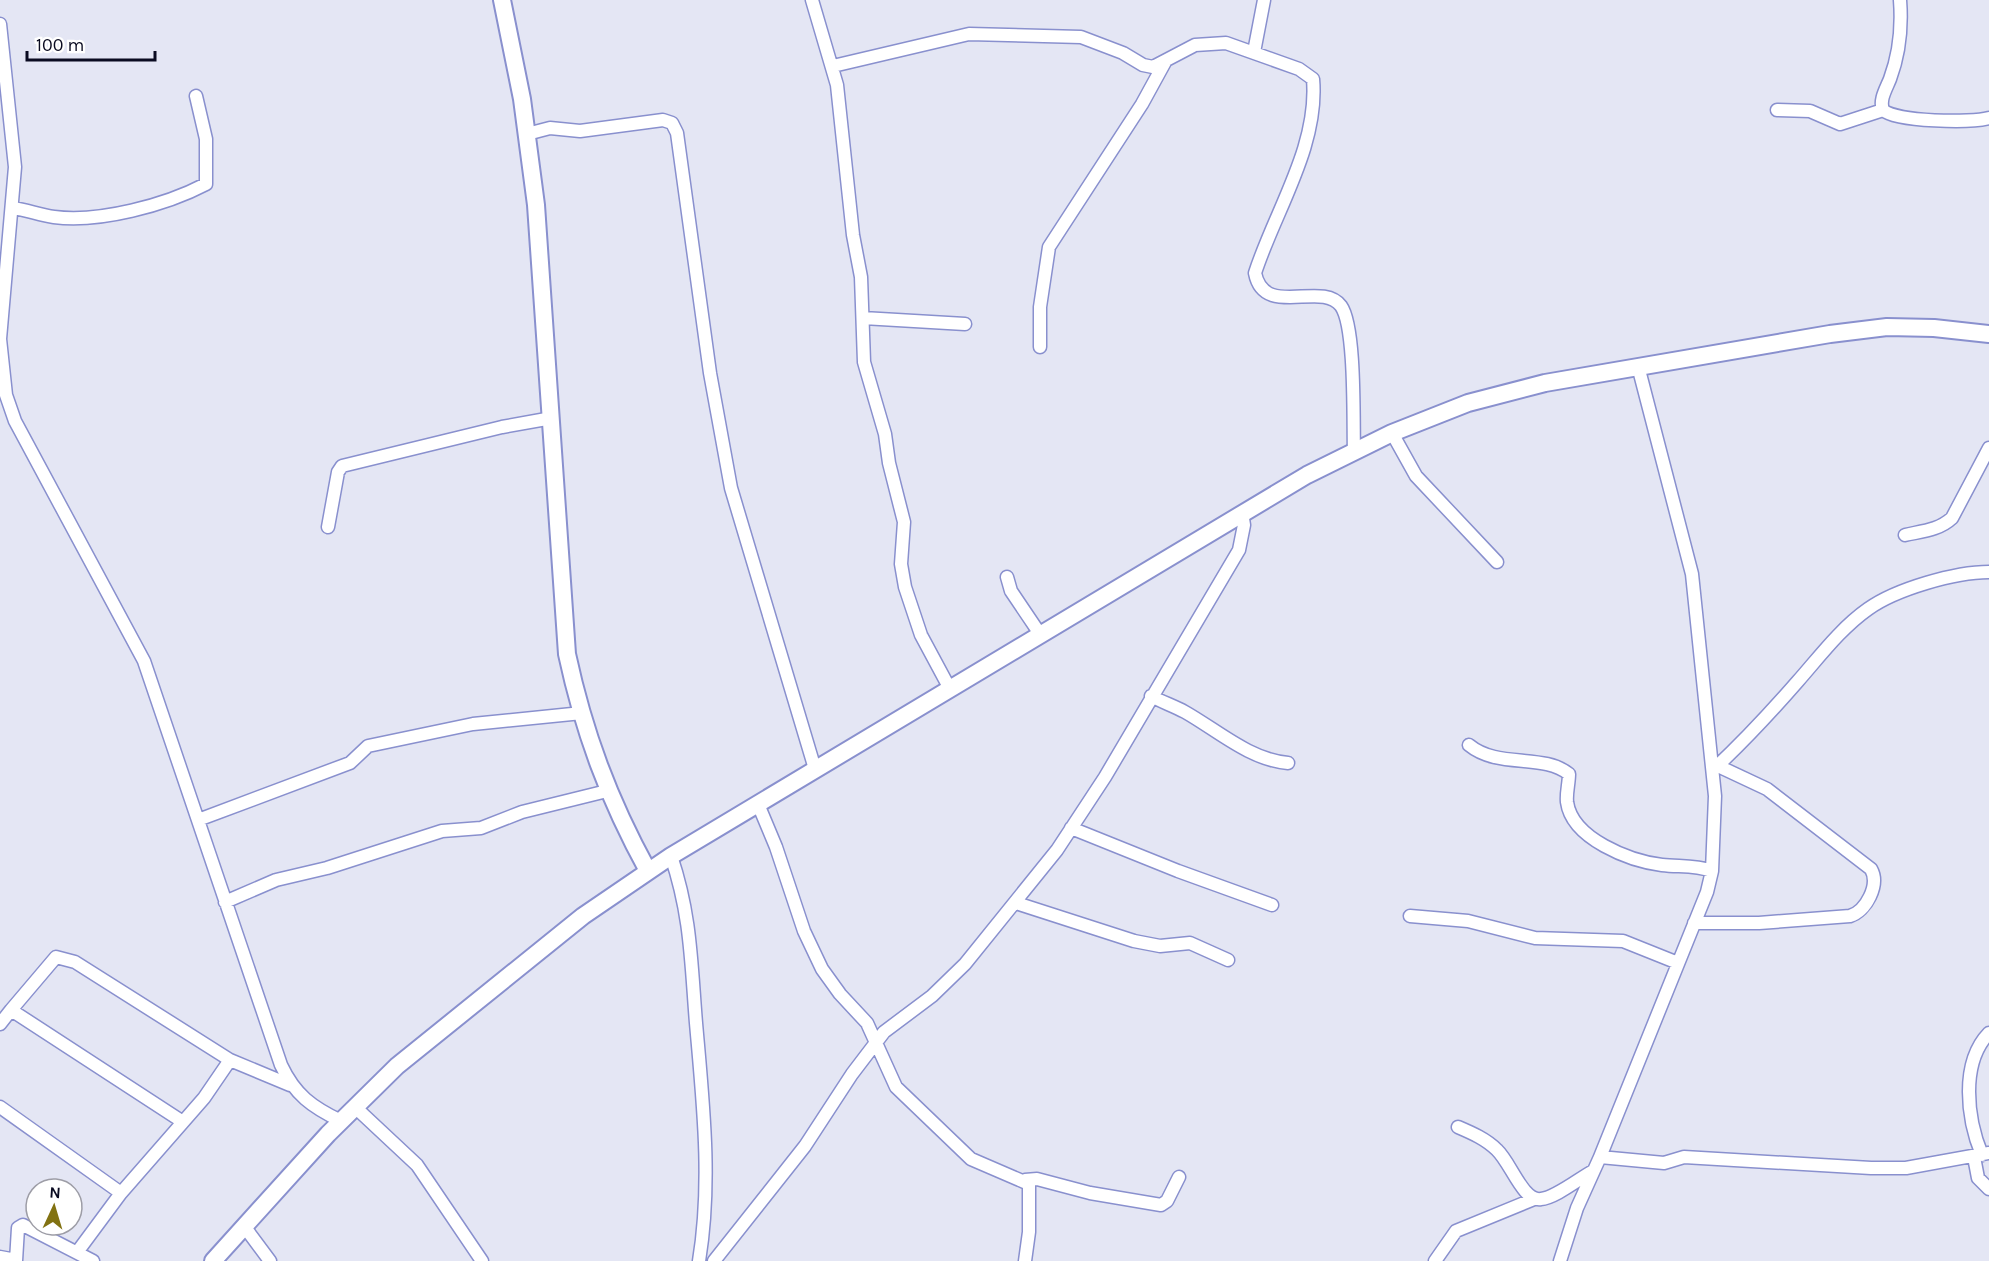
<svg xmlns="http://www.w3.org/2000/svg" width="1989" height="1261" viewBox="0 0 1989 1261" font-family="Karla,sans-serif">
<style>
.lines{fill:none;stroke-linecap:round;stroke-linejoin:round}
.minor-casing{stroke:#8990ce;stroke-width:15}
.major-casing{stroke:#8990ce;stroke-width:20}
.minor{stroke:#fff;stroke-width:12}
.major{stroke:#fff;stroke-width:16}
</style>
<rect width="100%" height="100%" fill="#e4e6f4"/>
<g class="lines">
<g class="minor-casing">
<path id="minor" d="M812 0 837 85 853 235 861 277 864 362 885 434 889 463 904 522 901 564 905 587 921 635 950 689
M1900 0C1902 26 1899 55 1890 79 1886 89 1879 100 1883 110 1897 122 1971 123 1989 118
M0 24 15 167 0 339
M1254 52 1264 0
M833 66 969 34 1081 37 1123 53 1143 65 1153 67 1195 45 1226 43 1299 69 1313 79C1319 146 1275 211 1255 273 1264 319 1322 280 1341 306 1356 327 1353 423 1354 452
M1777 110 1810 111 1840 124 1883 110
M527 134 550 128 580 131 663 120 672 123 677 133 710 373 731 488 815 769
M13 208C27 210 40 215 54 217 99 223 166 205 206 184V139L196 96
M863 318 965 324
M0 339 6 395 15 421 144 661 281 1065C295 1095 312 1107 341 1121
M1040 347V307L1049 247 1142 104 1165 62
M1392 433 1416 476 1497 562
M328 527 338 472 342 466 502 427 552 418
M1905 535C1923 531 1939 530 1952 518L1989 448
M1007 577 1011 591 1040 634
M1151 696C1162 702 1174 706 1185 712 1217 730 1250 760 1288 763
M1469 745C1498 769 1543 753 1569 774 1569 783 1566 793 1567 802 1572 839 1630 861 1662 865 1680 867 1695 865 1712 871
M1713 770C1743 742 1771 712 1798 681 1820 656 1841 628 1868 609 1896 589 1955 572 1989 572
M758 804 776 847 804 931 822 969 840 994 867 1023 896 1087 971 1159 1029 1184V1232L1025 1261
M198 820 350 763 368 746 473 724 582 713
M1071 828 1178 871 1272 905
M671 856C691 915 691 962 696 1023 703 1103 712 1182 699 1261
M225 902 276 880 327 868 442 831 481 828 522 812 607 791
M1016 903 1134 941 1160 946 1190 943 1228 960
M1410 916 1468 921 1535 938 1623 941 1678 963
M1694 923H1759L1850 916C1866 911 1880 885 1871 869L1767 789 1718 766
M11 1010 56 957 75 962 230 1060 290 1085
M0 1024 11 1010 183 1122
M0 1107 121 1193
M355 1107 417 1165 482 1261
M1458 1127C1472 1133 1486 1139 1497 1150 1511 1163 1523 1202 1541 1199 1555 1198 1580 1178 1593 1171
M1982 1155C1967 1119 1960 1063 1989 1033
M1600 1157 1707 892 1712 871 1715 796 1692 574 1638 366
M1974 1157 1978 1178 1989 1189
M1025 1180 1037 1179 1090 1193 1161 1205 1167 1201 1179 1177
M244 1226 270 1261
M78 1251 121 1193 204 1098 230 1060
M0 1257 16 1260
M16 1261 18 1228 23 1225 93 1261
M714 1261 805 1146 852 1074 884 1032 932 996 965 964 1057 850 1105 777 1239 550 1244 525 1242 513
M1435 1261 1456 1231 1534 1199
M1560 1261 1577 1208 1600 1157 1664 1163 1684 1157 1871 1168H1906L1989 1153"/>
</g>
<g class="major-casing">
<path id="major" d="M502 0 522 99 536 205 567 654C584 733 609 800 648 871
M213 1261 328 1134 397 1066 583 916 671 856 1307 475 1392 433 1468 403 1545 383 1830 334 1887 327 1934 328 1989 334"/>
</g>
<use href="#minor" class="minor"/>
<use href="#major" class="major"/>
</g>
<g transform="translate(54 1207) rotate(4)"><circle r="28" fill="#ffffff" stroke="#9d9da6" stroke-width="1.5"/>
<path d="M0-4.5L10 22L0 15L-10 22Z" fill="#827212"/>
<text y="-9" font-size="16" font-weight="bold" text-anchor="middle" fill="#0a0b21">N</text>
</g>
<path d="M27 51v9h128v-9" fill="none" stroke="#0a0b21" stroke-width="3"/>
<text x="36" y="51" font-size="18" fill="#0a0b21" stroke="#ffffff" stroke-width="4.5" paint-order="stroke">100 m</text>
</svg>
